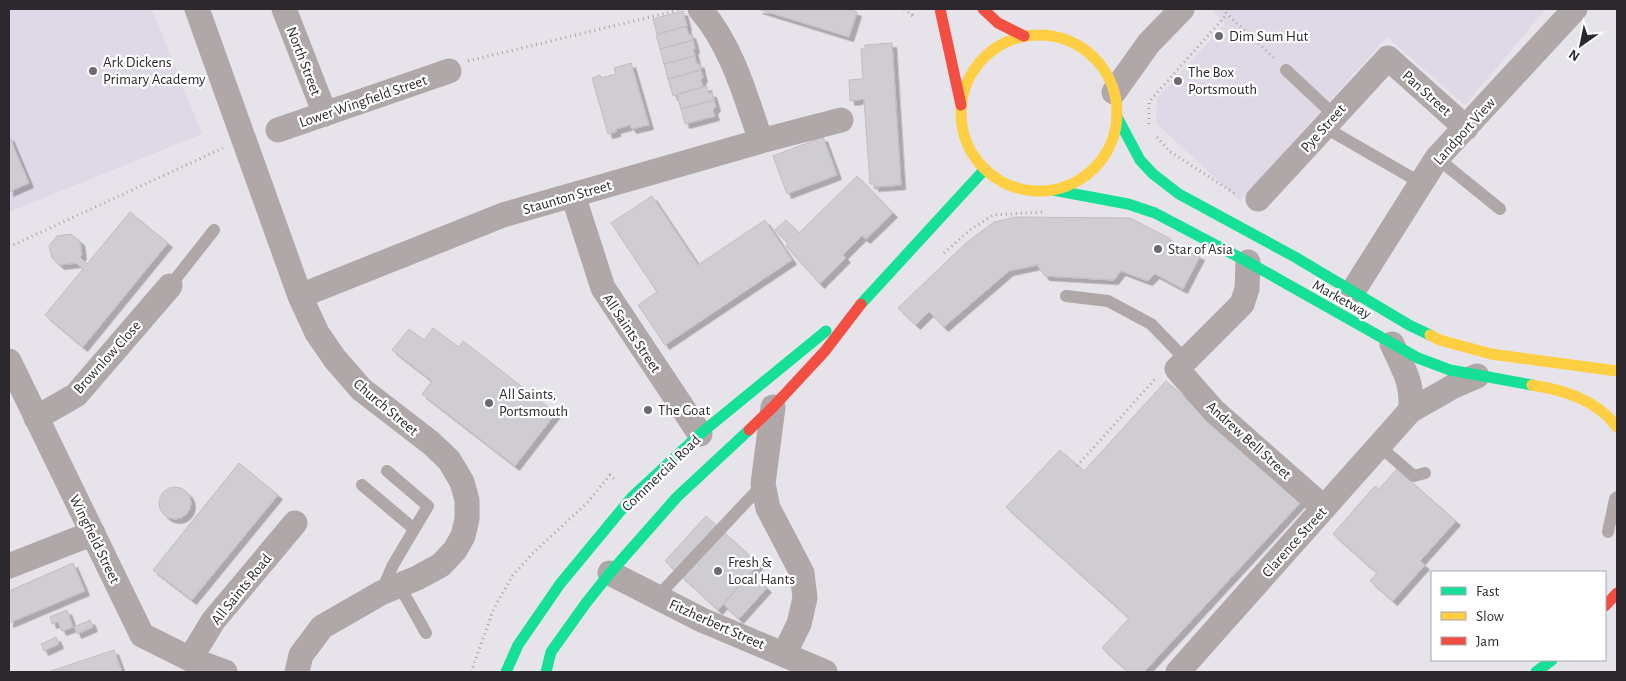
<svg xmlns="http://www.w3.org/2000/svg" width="1626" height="681" viewBox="0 0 1626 681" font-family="'Alegreya Sans',sans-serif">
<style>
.built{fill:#dfd8e6}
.building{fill:#cfccd2;stroke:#c0bdc3;filter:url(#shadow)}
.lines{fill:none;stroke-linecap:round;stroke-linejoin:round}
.path{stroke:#a9a2a3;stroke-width:3;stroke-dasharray:1 4;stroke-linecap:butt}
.lane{stroke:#b0a7a8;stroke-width:12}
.street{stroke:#b0a7a8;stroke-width:25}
.fast{stroke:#16e098;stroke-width:11}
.slow{stroke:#ffcf43;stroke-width:11}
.jam{stroke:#f24e42;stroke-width:11}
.poi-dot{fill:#6d6a70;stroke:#fff;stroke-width:2}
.labels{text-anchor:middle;stroke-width:4.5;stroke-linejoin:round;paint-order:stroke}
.poi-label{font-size:15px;fill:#2b292e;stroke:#fff;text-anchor:start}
.street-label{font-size:15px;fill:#2b292e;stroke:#fff}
</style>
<defs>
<filter id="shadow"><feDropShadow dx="4.5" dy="4.5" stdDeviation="0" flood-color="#0004"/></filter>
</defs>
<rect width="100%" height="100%" fill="#e7e3ea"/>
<path class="built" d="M9 9H152L202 134 9 212Z
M1211 9H1546L1465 105 1387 37 1240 201 1156 123 1157 98 1225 24Z"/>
<path class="building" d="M758 9H848L857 12 849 37Z
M683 11 687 26 657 34 653 19Z
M686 26 689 35 691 34 693 40 660 49 656 35Z
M693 40 695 49H693L695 56 664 64 660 49Z
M892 43 901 185 874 187V184H870L864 99 850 101 849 80 863 79 861 49H865V45Z
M695 56 696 63 700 64 701 70 668 79 664 64Z
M631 63 649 125 632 129 630 125 616 129V132L608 134 592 78 600 75 601 78 616 74 614 68Z
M701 70 703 77 701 80 703 87 673 96 668 79Z
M707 86 708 93H712L714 100 681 109 677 94Z
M714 100 716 107 713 110 715 116 685 124 681 109Z
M9 136 29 183 9 192Z
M823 137 837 175 787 194 773 156Z
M857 176 893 213 866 239 862 236 843 255 846 258 820 284 786 246 788 243 775 230 786 220 799 233Z
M652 196 698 265 765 220 792 260 665 345 638 305 657 292 611 223Z
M130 212 168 243 83 347 45 315 83 269 76 263 60 265 52 258 49 246 57 236 71 234 80 241 82 255 80 257 87 264Z
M1016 217 1130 218 1171 239 1170 242 1200 256 1183 289 1155 274 1148 281 1121 271 1114 280 1045 276 1037 265 1009 271 944 327 929 312 916 325 898 308 966 243 994 222Z
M433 328 459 347 463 341 556 413 515 466 422 394 432 381 392 350 409 329 424 340Z
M1166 381 1302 501 1144 672H1128L1102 648 1129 618 1006 507 1060 450 1084 471Z
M239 463 278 495 192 600 153 570Z
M1397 469 1456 521 1420 561 1425 565 1393 601 1370 581 1377 573 1333 534 1375 486 1379 489Z
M159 503a16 16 0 1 1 32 0a16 16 0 1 1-32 0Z
M706 516 759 564 718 610 665 561Z
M73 563 85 591 9 623V591Z
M751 573 767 588 739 619 723 604Z
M67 610 73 627 62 631 58 622 52 624 50 617Z
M90 620 93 627 77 634 74 627Z
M56 637 59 644 44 651 41 644Z
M114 650 122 672H48Z"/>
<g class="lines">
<path class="path" d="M904 9 913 16
M911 9 913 16
M1222 9 1275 59
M468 61 675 11 678 9
M1149 124V102L1227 14
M1157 137 1169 151 1237 195
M9 247 223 148
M944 253 970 230 993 215 1042 212
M1077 466 1156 378
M471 672 494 608 513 575 533 553 587 503 610 475 616 481"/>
<path class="lane" d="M1286 70 1334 115
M1324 127 1421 183
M1437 158 1500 209
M170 286 214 230
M1066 296 1108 301 1151 324 1186 360
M1379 446 1414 476 1425 473
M362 485 414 529
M1608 532 1615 499 1617 497
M399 585 426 633
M382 590 393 565 428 506 387 471
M657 597 763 484"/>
<path class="street" d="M197 9 300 296 317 333 335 359 361 389 431 443 449 460 462 482 467 500V519L463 536 455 550 441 565 417 578 381 593 322 627 301 655 297 672
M284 9 325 114
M700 9C732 46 745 95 761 141
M1114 92 1149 43 1182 9
M278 130 449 71
M573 195 603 288 700 434
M1258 199 1388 58 1466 128
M1248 262 1247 289 1242 304 1177 369 1214 411 1324 508
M1353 291 1437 158 1575 9
M300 296 503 215 761 141 841 120
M1392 344C1402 365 1415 387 1410 411
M9 361 142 635 190 659 225 672
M773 407 763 484 768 508 802 573 805 598 799 624 784 654
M36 418 76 395 170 286
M9 566 93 533
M610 573 702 620 825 672
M190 659 213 621 295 523
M1178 672 1410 411 1454 386 1477 376"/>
<path class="fast" d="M1117 117 1140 160 1153 174 1179 194 1295 257 1409 325 1430 335
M1053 190 1128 204 1155 213 1248 262 1418 358 1450 370 1532 385
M861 304 985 169
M506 672 518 645 560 584 632 497 700 434 826 331
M546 672 551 652 586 603 610 573 677 497 749 430
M1536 672 1552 660"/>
<path class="slow" d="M961 113a78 78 0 1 1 156 0a78 78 0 1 1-156 0Z
M1430 335 1440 340 1491 354 1617 371
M1532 385C1564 390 1597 400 1617 427"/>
<path class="jam" d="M940 9 961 105
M983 9 998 23 1024 36
M749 430 773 407 825 351 861 304
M1605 606 1617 593"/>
</g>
<g class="poi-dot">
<circle cx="1219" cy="36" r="5"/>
<circle cx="93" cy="71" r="5"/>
<circle cx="1178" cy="81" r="5"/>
<circle cx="1158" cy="249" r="5"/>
<circle cx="489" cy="403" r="5"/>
<circle cx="648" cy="410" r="5"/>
<circle cx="718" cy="571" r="5"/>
</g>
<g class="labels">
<g class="poi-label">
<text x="1229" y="41">Dim Sum Hut</text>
<text x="103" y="67">Ark Dickens<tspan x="103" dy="17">Primary Academy</tspan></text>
<text x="1188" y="77">The Box<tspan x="1188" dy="17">Portsmouth</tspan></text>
<text x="1168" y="254">Star of Asia</text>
<text x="499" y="399">All Saints,<tspan x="499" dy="17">Portsmouth</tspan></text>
<text x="658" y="415">The Goat</text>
<text x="728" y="567">Fresh &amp;<tspan x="728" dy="17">Local Hants</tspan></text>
</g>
<g class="street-label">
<text transform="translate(304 61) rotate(69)" y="5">North Street</text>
<text transform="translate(1427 93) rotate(42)" y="5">Pan Street</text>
<text transform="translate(363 101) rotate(-19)" y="5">Lower Wingfield Street</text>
<text transform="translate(1323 128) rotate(-48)" y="5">Pye Street</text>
<text transform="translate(1464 131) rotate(-48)" y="5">Landport View</text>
<text transform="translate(567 197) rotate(-16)" y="5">Staunton Street</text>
<text transform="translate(1342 299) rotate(29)" y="5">Marketway</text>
<text transform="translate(632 333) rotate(56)" y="5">All Saints Street</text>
<text transform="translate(107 357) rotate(-48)" y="5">Brownlow Close</text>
<text transform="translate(386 407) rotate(40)" y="5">Church Street</text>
<text transform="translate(1249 440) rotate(42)" y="5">Andrew Bell Street</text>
<text transform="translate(661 473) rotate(-44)" y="5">Commercial Road</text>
<text transform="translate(95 539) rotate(64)" y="5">Wingfield Street</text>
<text transform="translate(1294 542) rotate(-48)" y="5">Clarence Street</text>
<text transform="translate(241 589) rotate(-51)" y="5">All Saints Road</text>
<text transform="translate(717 624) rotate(24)" y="5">Fitzherbert Street</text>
</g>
</g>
<rect width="1626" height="681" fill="none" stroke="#2b292e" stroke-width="20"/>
<rect x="1431" y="571" width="175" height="90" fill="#ffffff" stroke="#aaa9ab"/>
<rect x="1441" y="587" width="25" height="8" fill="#16e098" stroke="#aaa9ab"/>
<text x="1476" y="596" font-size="15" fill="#2b292e">Fast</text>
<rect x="1441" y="612" width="25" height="8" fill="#ffcf43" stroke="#aaa9ab"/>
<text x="1476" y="621" font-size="15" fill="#2b292e">Slow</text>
<rect x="1441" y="637" width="25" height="8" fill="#f24e42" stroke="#aaa9ab"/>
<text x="1476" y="646" font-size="15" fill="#2b292e">Jam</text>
<g transform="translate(1581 45) rotate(213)" stroke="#ffffff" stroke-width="4" paint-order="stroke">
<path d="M0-4L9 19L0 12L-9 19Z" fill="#2b292e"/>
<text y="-8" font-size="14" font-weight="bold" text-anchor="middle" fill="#2b292e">N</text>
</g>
</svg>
